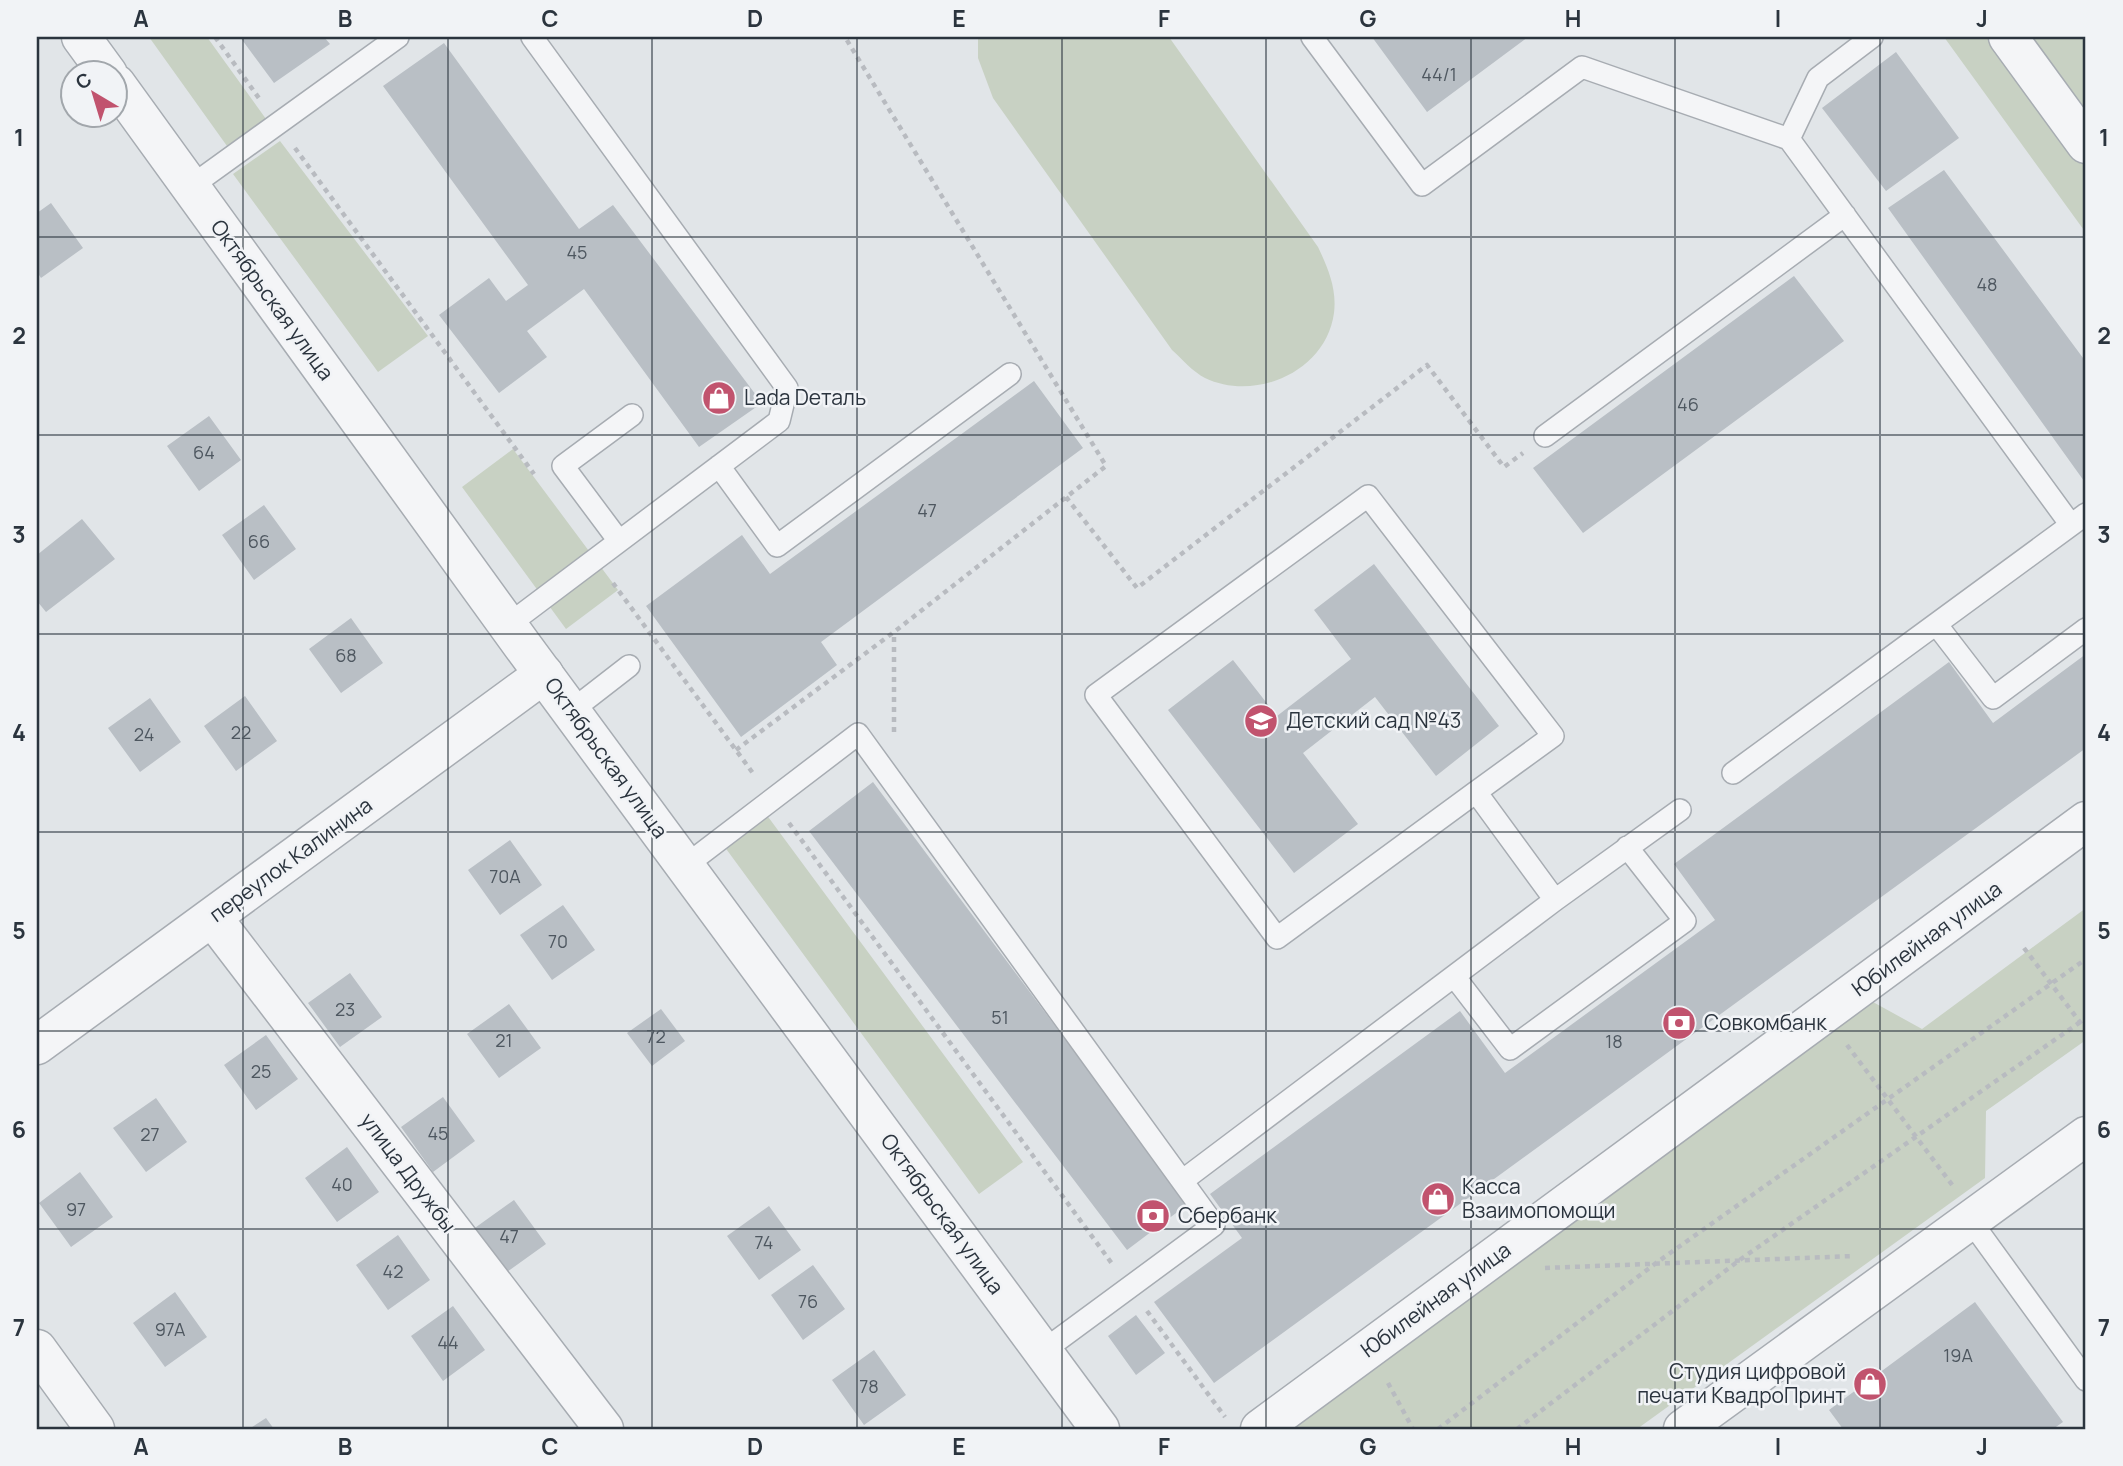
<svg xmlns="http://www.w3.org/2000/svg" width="2123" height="1466" viewBox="0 0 2123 1466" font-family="Manrope,sans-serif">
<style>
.green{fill:#c8d1c3}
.building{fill:#b9bfc5}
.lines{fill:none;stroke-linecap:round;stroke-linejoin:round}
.service-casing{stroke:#a7acb2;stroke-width:24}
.minor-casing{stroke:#a7acb2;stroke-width:41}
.tertiary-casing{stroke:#a7acb2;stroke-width:41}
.path{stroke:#b8bbc0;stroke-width:4.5;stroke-dasharray:5 5;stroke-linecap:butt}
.service{stroke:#f4f5f7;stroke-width:21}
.minor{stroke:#f4f5f7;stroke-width:38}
.tertiary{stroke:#f4f5f7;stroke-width:38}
.grid{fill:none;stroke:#2b343e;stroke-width:2;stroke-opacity:0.55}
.labels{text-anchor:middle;stroke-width:5;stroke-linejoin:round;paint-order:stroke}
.number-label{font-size:18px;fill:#4e5760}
.street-label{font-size:21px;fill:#2b343e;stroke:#f1f3f6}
.poi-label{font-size:21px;fill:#2b343e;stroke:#f1f3f6;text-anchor:start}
.neatline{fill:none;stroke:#2b343e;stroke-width:2.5}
.grid-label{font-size:23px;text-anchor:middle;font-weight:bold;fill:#2b343e}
</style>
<rect width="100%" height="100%" fill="#e1e5e8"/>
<path class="green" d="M149 37H207L266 119 227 146Z
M978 37H1169L1318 247C1328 268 1337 289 1334 313 1326 372 1255 402 1205 378 1193 372 1182 359 1172 350L993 98 978 58Z
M1944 37H1995L2086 161V233Z
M2026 37H2086V118Z
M280 141 428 336 378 372 233 174Z
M513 449 618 590 566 629 462 487Z
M766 814 1023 1162 979 1194 724 846Z
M2086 908V1040L1986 1111 1985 1178 1637 1429H1292L1873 1002 1922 1029Z"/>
<path class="building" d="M240 37H324L330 44 274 83Z
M1372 37H1528L1427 112Z
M444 43 579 229 613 205 762 403 699 447 584 289 527 331 547 357 499 393 439 315 489 278 506 301 528 285 383 86Z
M1896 52 1959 138 1886 191 1822 108Z
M1944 170 2086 362 2084 481 1888 208Z
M51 203 83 248 41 278 37 272V213Z
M1794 276 1844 341 1583 533 1533 468Z
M1034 381 1083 448 821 642 837 665 741 737 646 606 742 535 770 574Z
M209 416 241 460 199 491 167 446Z
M264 505 296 549 254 580 222 535Z
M82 519 115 559 46 612 37 601V555Z
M1374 564 1499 726 1436 776 1375 697 1303 753 1358 824 1294 873 1168 710 1233 660 1277 716 1351 659 1314 610Z
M351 618 383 663 341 693 309 649Z
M2086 654V748L1214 1383 1154 1302 1242 1238 1210 1194 1460 1011 1505 1073 1715 920 1674 864 1949 662 1993 723Z
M245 696 277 741 236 771 204 726Z
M150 698 181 742 140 772 108 728Z
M873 782 1188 1204 1127 1250 809 831Z
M510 840 542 885 500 915 468 870Z
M563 905 595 950 552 980 520 935Z
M350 973 382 1017 340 1047 308 1003Z
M509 1004 541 1048 499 1078 467 1034Z
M661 1009 685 1041 652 1066 627 1033Z
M266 1035 298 1079 256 1110 224 1065Z
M443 1097 475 1141 433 1172 401 1127Z
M156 1098 187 1142 146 1172 113 1128Z
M347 1147 379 1192 337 1222 305 1178Z
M80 1172 113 1217 71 1247 39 1203Z
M514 1200 546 1244 504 1274 472 1230Z
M769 1206 801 1250 759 1280 727 1236Z
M398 1235 430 1280 388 1310 356 1265Z
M813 1265 845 1309 803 1340 771 1295Z
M175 1292 207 1337 165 1367 133 1323Z
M1975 1302 2063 1422 2053 1429H1843L1829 1410Z
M453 1306 485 1350 443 1381 411 1336Z
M1136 1315 1165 1353 1136 1375 1108 1336Z
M874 1350 906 1395 864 1425 832 1380Z
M266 1418 274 1429H249Z"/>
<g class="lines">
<g class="service-casing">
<path id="service" d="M1312 37 1422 185 1582 67 1789 139
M1872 37 1818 78 1789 139 2071 525
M190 187 398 37
M1545 436 1845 215
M719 466 777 546 1010 374
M619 541 563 466 632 415
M1936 624 1993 698 2086 629
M508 625 779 421 787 388 532 37
M571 711 629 666
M1733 773 2086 514
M1476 792 1553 736 1368 496 1096 695 1277 938 1476 792 1555 900
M685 866 858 734 1214 1225 1043 1351
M1454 976 1510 1049 1685 921 1627 847
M1182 1181 1555 900 1680 810
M1970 1220 2086 1380"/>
</g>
<g class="minor-casing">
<path id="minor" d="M2008 37 2086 144
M212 917 604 1429
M37 1045 544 674
M37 1349 95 1429
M1260 1429 2086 821
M1683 1429 2086 1136"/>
</g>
<g class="tertiary-casing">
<path id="tertiary" d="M81 37 108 74
M116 84 522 645 1100 1429"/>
</g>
<path class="path" d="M215 37 261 101
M295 148 534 474
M1066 497 1137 588 1427 365 1504 467 1523 453
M613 583 755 776
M894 732V632
M736 750 894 632 1106 466 845 37
M789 823 1113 1265
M2024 948 2086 1030
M1847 1045 1953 1186
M1545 1268 1854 1256
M1147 1311 1225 1417
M1388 1383 1413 1429
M1438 1429 1656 1263 2086 959
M1517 1429 1741 1259 2086 1018"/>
<use href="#service" class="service"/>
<use href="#minor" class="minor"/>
<use href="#tertiary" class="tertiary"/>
</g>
<path class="grid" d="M243 37V1429M448 37V1429M652 37V1429M857 37V1429M1062 37V1429M1266 37V1429M1471 37V1429M1675 37V1429M1880 37V1429M37 237H2086M37 435H2086M37 634H2086M37 832H2086M37 1031H2086M37 1229H2086"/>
<defs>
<g id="shop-disc" transform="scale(1.75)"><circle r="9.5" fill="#c1536e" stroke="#f1f3f6"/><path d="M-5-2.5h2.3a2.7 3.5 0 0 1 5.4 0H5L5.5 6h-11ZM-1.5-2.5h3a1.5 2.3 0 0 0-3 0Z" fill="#fff"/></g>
<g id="school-disc" transform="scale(1.75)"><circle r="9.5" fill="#c1536e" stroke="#f1f3f6"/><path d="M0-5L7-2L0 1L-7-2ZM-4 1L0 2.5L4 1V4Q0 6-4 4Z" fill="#fff"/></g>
<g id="bank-disc" transform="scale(1.75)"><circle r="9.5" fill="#c1536e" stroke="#f1f3f6"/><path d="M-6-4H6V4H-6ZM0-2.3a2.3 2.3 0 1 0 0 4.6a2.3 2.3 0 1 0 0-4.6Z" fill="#fff"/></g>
</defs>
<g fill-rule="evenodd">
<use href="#shop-disc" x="719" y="398"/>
<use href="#school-disc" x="1261" y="721"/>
<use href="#bank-disc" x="1679" y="1023"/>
<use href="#shop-disc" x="1438" y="1199"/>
<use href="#bank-disc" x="1153" y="1216"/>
<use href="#shop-disc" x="1870" y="1384"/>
</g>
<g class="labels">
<g class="number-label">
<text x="1439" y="81">44/1</text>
<text x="577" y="259">45</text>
<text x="1987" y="291">48</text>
<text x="1688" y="411">46</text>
<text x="204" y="459">64</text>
<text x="927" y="517">47</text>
<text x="259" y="548">66</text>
<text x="346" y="662">68</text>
<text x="241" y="739">22</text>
<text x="144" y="741">24</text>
<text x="505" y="883">70А</text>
<text x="558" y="948">70</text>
<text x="345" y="1016">23</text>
<text x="1000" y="1024">51</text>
<text x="656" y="1043">72</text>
<text x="504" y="1047">21</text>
<text x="1614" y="1048">18</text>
<text x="261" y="1078">25</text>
<text x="438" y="1140">45</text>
<text x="150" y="1141">27</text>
<text x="342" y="1191">40</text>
<text x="76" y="1216">97</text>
<text x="509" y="1243">47</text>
<text x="764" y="1249">74</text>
<text x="393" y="1278">42</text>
<text x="808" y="1308">76</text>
<text x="170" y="1336">97А</text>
<text x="448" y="1349">44</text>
<text x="1958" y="1362">19А</text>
<text x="869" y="1393">78</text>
</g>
<g class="street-label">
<text transform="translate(272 300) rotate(54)" y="7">Октябрьская улица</text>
<text transform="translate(606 758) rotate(54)" y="7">Октябрьская улица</text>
<text transform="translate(291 860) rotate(-36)" y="7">переулок Калинина</text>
<text transform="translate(1927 939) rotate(-36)" y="7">Юбилейная улица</text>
<text transform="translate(408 1173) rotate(53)" y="7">улица Дружбы</text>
<text transform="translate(942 1214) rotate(54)" y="7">Октябрьская улица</text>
<text transform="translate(1436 1300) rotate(-36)" y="7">Юбилейная улица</text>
</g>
<g class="poi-label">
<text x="744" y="405">Lada Dеталь</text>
<text x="1286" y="728">Детский сад №43</text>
<text x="1704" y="1030">Совкомбанк</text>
<text x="1462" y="1194">Касса<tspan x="1462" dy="24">Взаимопомощи</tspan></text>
<text x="1178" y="1223">Сбербанк</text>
<text x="1846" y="1379" text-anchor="end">Студия цифровой<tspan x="1846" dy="24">печати КвадроПринт</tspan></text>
</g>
</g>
<rect width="2123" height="1466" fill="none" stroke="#f1f3f6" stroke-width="77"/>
<g transform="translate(94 94) rotate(322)"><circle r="33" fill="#f1f3f6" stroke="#a2a7ac" stroke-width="2"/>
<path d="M0-5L12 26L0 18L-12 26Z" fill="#c1536e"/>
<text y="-10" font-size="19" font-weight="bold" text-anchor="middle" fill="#2b343e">С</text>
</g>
<rect x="38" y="38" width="2046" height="1390" class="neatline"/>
<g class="grid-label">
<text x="141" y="27">A</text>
<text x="345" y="27">B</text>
<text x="550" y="27">C</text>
<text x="755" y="27">D</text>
<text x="959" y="27">E</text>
<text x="1164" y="27">F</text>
<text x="1368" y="27">G</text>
<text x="1573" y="27">H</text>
<text x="1778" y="27">I</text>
<text x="1982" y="27">J</text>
<text x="19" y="146">1</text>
<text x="2104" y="146">1</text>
<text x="19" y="344">2</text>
<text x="2104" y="344">2</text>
<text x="19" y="543">3</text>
<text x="2104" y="543">3</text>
<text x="19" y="741">4</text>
<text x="2104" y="741">4</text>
<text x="19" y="939">5</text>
<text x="2104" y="939">5</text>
<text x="19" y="1138">6</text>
<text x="2104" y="1138">6</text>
<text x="19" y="1336">7</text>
<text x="2104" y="1336">7</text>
<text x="141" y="1455">A</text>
<text x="345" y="1455">B</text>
<text x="550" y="1455">C</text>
<text x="755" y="1455">D</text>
<text x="959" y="1455">E</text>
<text x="1164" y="1455">F</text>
<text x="1368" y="1455">G</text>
<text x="1573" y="1455">H</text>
<text x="1778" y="1455">I</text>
<text x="1982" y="1455">J</text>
</g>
</svg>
